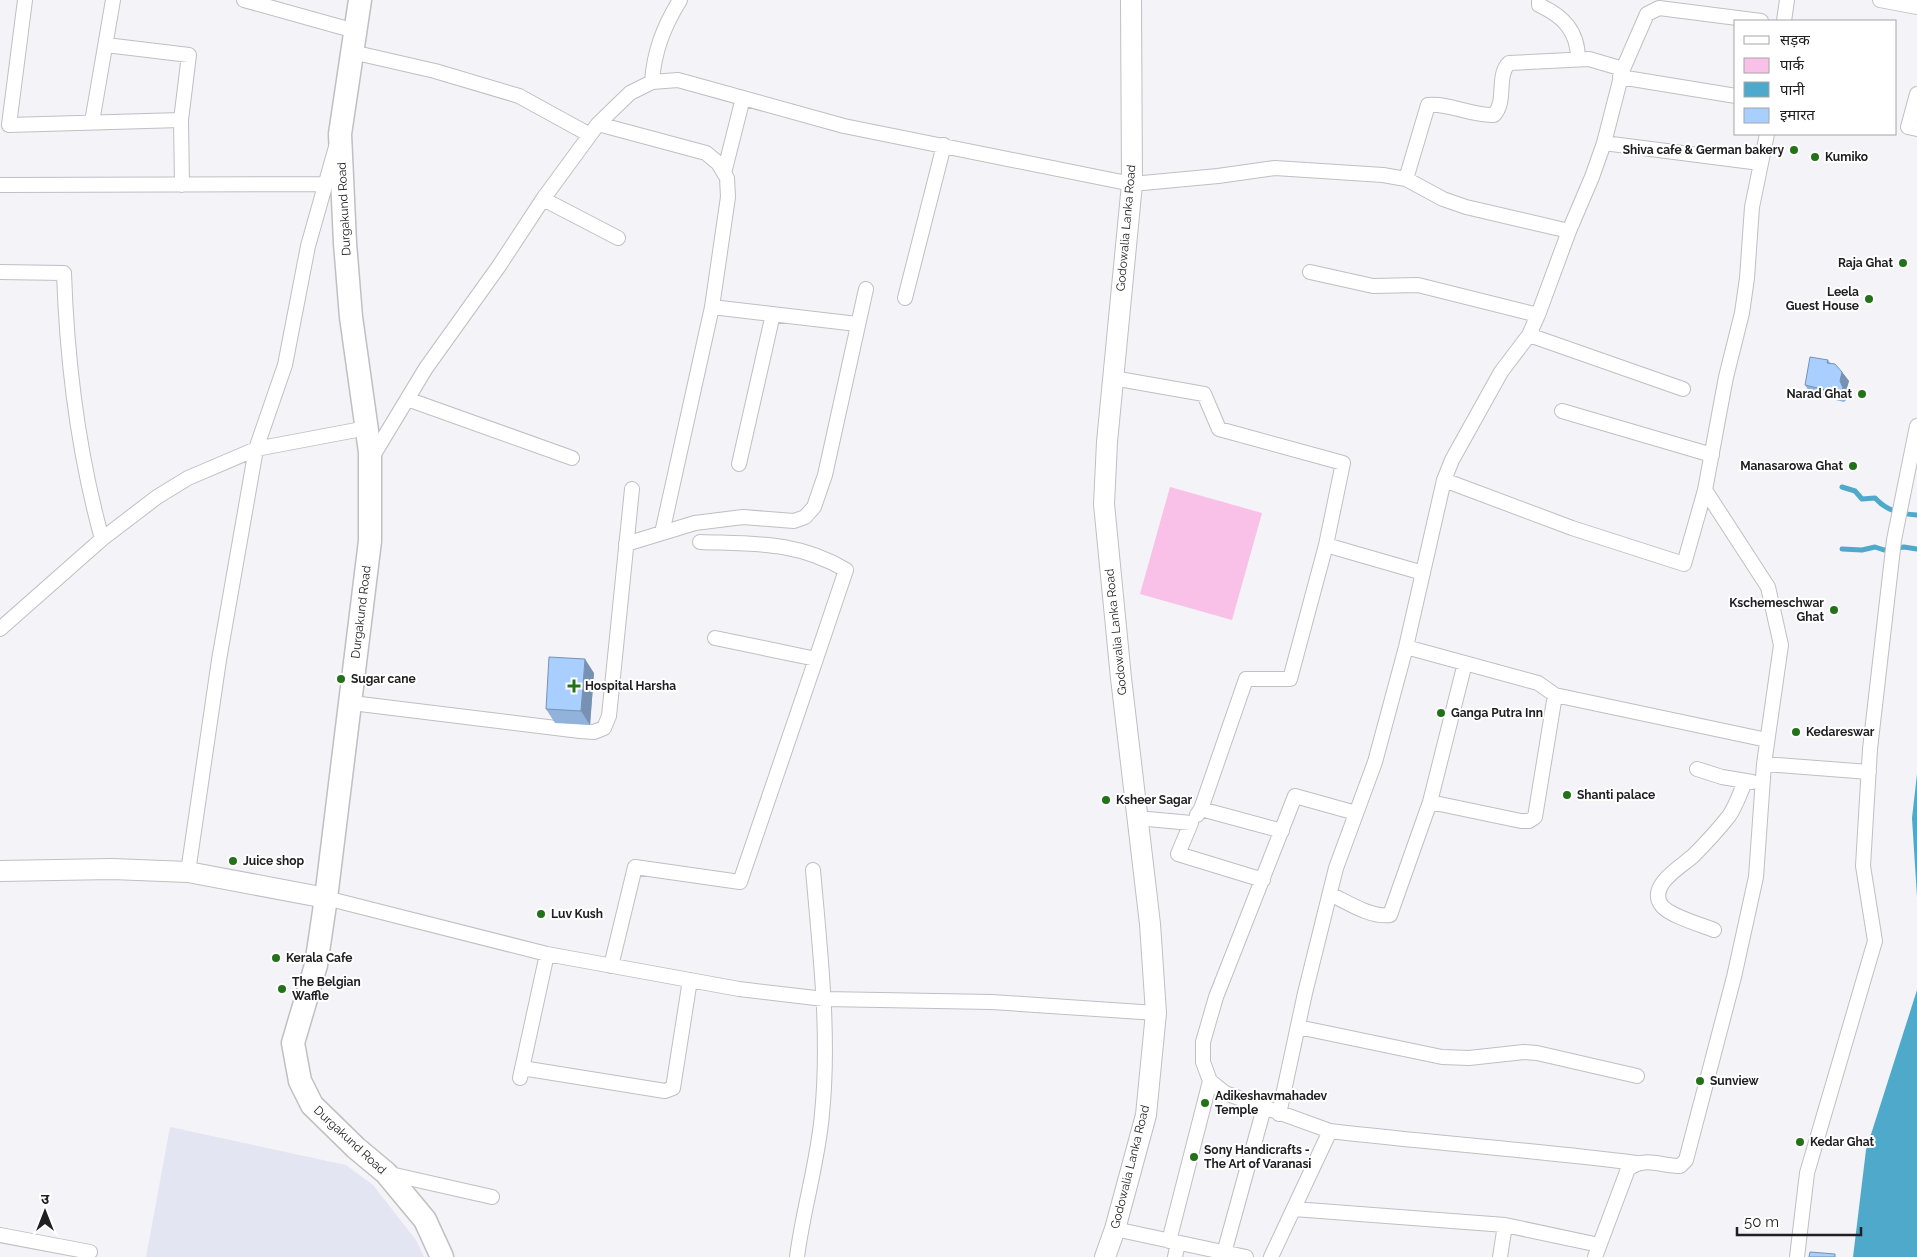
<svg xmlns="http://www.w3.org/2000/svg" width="1917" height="1257" viewBox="0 0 1917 1257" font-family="Raleway,'Noto Sans Devanagari',sans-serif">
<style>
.built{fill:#e4e5f2}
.green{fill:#f9c0e8}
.water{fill:#4ea9cb}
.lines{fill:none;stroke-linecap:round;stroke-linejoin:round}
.stream{stroke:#4ea9cb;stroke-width:5}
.street-casing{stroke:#bfbfc4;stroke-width:16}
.secondary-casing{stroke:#bfbfc4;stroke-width:22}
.primary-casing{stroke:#bfbfc4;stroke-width:25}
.street{stroke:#fff;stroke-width:14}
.secondary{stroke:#fff;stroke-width:20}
.primary{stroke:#fff;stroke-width:22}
.wall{fill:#90b2db}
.shaded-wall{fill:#7691b2}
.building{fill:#a8cfff;stroke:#7691b2}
.poi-dot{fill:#237219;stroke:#fff;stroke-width:2}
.labels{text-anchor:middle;stroke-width:4;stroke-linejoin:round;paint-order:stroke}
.poi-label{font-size:12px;font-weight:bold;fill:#202022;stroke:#fff;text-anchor:start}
.street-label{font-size:12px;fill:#202022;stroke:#fff}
</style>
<rect width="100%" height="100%" fill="#f3f3f8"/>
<path class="built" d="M170 1127 346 1165 373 1185 416 1240 424 1257H146Z"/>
<path class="green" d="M1170 487 1262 513 1232 620 1140 594Z"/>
<path class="water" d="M1917 774V897L1912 818Z
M1917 990V1257H1853L1866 1150Z"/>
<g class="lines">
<path class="stream" d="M1842 487 1855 491 1862 499 1875 498C1887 511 1900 514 1917 515
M1842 549 1862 550 1875 547 1884 550 1904 547 1917 549"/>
<g class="street-casing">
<path id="street" d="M25 0 9 125 181 120 182 185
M244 0 355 31
M1539 0V5C1563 16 1578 31 1578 59
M1880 0 1917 7
M1784 21 1787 0
M106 45 189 55 181 120
M352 52 435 71 519 96 590 135
M1620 77 1736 96
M652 82C654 51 664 26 680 0
M1917 94 1908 127 1917 129
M92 122 113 0
M598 124 706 153 718 163 727 178 728 197 712 307 662 533
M1604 143 1760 163
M724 173 743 98
M1406 179 1428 105C1450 103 1471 116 1494 115 1507 101 1496 76 1509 63L1589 59 1623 69
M0 185 324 184
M543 199 618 238
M0 272 64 273C67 363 78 452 102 539
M1310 272 1373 286 1418 285 1538 315
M905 298 944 145
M712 307 857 324
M1529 335 1683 389
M1113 378 1204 394 1219 429 1343 463 1326 545 1423 573
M407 399 572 458
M1562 411 1712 455
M371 459 426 368 499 266 543 199 598 124 630 93 652 82 678 80 844 126 1132 184 1218 176 1275 168 1383 175 1406 179 1443 199 1466 207 1569 231
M739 464 773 314
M1444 480 1572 528 1684 564 1705 490 1726 377 1742 313 1747 278 1752 207 1767 134
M700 542C755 544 797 541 846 570L816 659
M626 544 695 523 743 517 794 521 805 517 814 507 825 475 866 289
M0 629 102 539 157 497 188 478 256 449 367 428
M1406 647 1538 683 1555 695 1767 740
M352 703 580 731 594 732 604 728 609 716 632 489
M1764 764 1869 772
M1697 769 1722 777 1752 782
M1430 802 1521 821H1529L1535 817 1555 695
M1201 809 1246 679H1290L1326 545
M1197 815 1201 809 1282 831
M1137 818 1191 823 1178 854 1263 880
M188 872 219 660 256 449 285 365 308 246 336 147
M1330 894C1347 902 1371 918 1390 915L1430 802 1465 663
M326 898 547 954 739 989 824 999 992 1002 1156 1013
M1714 930C1702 925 1670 916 1662 906 1646 886 1682 866 1693 856 1705 844 1718 830 1729 816 1736 806 1740 793 1745 782
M611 966 635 867 740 882 816 659 715 638
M1298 1027 1442 1057 1469 1058 1524 1052 1537 1053 1637 1076
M522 1068 665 1091 673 1088 690 980
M520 1078 547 954
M1279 1114 1305 993 1336 868 1375 762 1406 647 1444 480 1452 460 1501 372 1529 335 1538 315 1569 231 1592 177 1604 143 1623 69 1647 14 1659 8 1761 21
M1330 1131 1225 1093 1210 1081 1203 1062V1042L1216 997 1295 796 1356 813
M386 1173 492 1197
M1294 1209 1505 1225 1599 1245
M1115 1229 1246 1257
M0 1235 90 1252
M1169 1241 1210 1081
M1224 1253 1264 1108
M797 1257C803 1209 818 1162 822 1114 830 1033 820 951 813 870
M1175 1257 1178 1243
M1271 1257 1330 1131C1432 1143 1534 1150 1636 1163
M1500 1257 1505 1225
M1595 1257 1628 1169C1644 1156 1661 1166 1680 1166L1686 1160 1734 977 1756 877 1764 764 1781 645 1768 587 1705 490
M1797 1257 1807 1173 1875 941 1863 866 1870 749 1894 540 1917 426"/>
</g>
<g class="secondary-casing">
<path id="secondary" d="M0 871 112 869 188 872 326 898
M1105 1257 1115 1229 1146 1115 1156 1013 1150 924 1121 678 1104 504 1107 442 1132 184 1131 0"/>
</g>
<g class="primary-casing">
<path id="primary" d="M360 0 340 134 345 243 351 317 370 452V541L326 898 316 965 293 1043 300 1081 312 1105 356 1148 386 1173 425 1220 442 1257"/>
</g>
<use href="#street" class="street"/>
<use href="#secondary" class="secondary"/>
<use href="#primary" class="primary"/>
</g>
<path class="wall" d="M1828 360 1831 364 1842 372 1849 381 1846 391 1849 397 1844 402 1811 394 1805 385Z
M594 673 590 725 555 723 546 709Z"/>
<path class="shaded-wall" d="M1842 372 1849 381 1846 391 1849 397 1843 388 1840 381Z
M585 659 594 673 590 725 581 711Z"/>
<path class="building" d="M1810 357 1828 360 1827 363 1835 364 1842 372 1840 381 1843 388 1838 393 1805 385Z
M549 657 585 659 581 711 546 709Z
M1810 1252 1835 1254V1257H1809Z"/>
<g class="poi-dot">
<circle cx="1794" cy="150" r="5"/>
<circle cx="1815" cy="157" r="5"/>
<circle cx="1903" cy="263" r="5"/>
<circle cx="1869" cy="299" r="5"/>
<circle cx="1862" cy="394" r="5"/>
<circle cx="1853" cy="466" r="5"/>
<circle cx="1834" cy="610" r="5"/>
<circle cx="341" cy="679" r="5"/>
<path d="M571.5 678.5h5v5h5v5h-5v5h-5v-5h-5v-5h5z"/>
<circle cx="1441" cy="713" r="5"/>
<circle cx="1796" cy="732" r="5"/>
<circle cx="1567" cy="795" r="5"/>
<circle cx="1106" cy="800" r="5"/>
<circle cx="233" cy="861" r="5"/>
<circle cx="541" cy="914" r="5"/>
<circle cx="276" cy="958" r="5"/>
<circle cx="282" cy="989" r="5"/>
<circle cx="1700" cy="1081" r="5"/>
<circle cx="1205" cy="1103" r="5"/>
<circle cx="1800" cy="1142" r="5"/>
<circle cx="1194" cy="1157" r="5"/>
</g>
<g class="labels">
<g class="poi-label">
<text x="1784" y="154" text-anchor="end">Shiva cafe &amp; German bakery</text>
<text x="1825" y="161">Kumiko</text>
<text x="1893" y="267" text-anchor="end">Raja Ghat</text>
<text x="1859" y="296" text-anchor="end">Leela<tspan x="1859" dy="14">Guest House</tspan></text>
<text x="1852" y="398" text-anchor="end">Narad Ghat</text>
<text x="1843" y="470" text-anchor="end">Manasarowa Ghat</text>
<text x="1824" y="607" text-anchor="end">Kschemeschwar<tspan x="1824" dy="14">Ghat</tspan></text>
<text x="351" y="683">Sugar cane</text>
<text x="585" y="690">Hospital Harsha</text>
<text x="1451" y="717">Ganga Putra Inn</text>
<text x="1806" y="736">Kedareswar</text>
<text x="1577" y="799">Shanti palace</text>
<text x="1116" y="804">Ksheer Sagar</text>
<text x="243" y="865">Juice shop</text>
<text x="551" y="918">Luv Kush</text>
<text x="286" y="962">Kerala Cafe</text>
<text x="292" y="986">The Belgian<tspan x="292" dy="14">Waffle</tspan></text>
<text x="1710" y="1085">Sunview</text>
<text x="1215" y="1100">Adikeshavmahadev<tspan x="1215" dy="14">Temple</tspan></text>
<text x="1810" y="1146">Kedar Ghat</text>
<text x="1204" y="1154">Sony Handicrafts -<tspan x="1204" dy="14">The Art of Varanasi</tspan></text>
</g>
<g class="street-label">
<text transform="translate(344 209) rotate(-93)" y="4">Durgakund Road</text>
<text transform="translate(1126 228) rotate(-85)" y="4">Godowalia Lanka Road</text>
<text transform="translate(361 612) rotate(-83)" y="4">Durgakund Road</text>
<text transform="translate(1116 632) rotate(-96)" y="4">Godowalia Lanka Road</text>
<text transform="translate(350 1140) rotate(43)" y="4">Durgakund Road</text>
<text transform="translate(1130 1167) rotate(-76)" y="4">Godowalia Lanka Road</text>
</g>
</g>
<rect x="1734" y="20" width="162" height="115" fill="#ffffff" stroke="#a6a6a7"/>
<rect x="1744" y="36" width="25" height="8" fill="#ffffff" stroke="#a6a6a7"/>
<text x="1780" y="45" font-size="15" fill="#202022">सड़क</text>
<rect x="1744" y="58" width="25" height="15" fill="#f9c0e8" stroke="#a6a6a7"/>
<text x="1780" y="70" font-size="15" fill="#202022">पार्क</text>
<rect x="1744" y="82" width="25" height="15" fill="#4ea9cb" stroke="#a6a6a7"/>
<text x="1780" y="95" font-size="15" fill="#202022">पानी</text>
<rect x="1744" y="108" width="25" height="15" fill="#a8cfff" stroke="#a6a6a7"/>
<text x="1780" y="120" font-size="15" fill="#202022">इमारत</text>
<g transform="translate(45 1212)" stroke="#ffffff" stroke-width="4" paint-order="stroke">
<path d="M0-4L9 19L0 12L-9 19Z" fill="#202022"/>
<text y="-8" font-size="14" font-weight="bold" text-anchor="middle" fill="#202022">उ</text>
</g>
<path d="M1737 1227v8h124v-8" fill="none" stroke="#202022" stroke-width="2.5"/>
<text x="1744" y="1227" font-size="15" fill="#202022" stroke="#ffffff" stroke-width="4" paint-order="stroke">50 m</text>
</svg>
